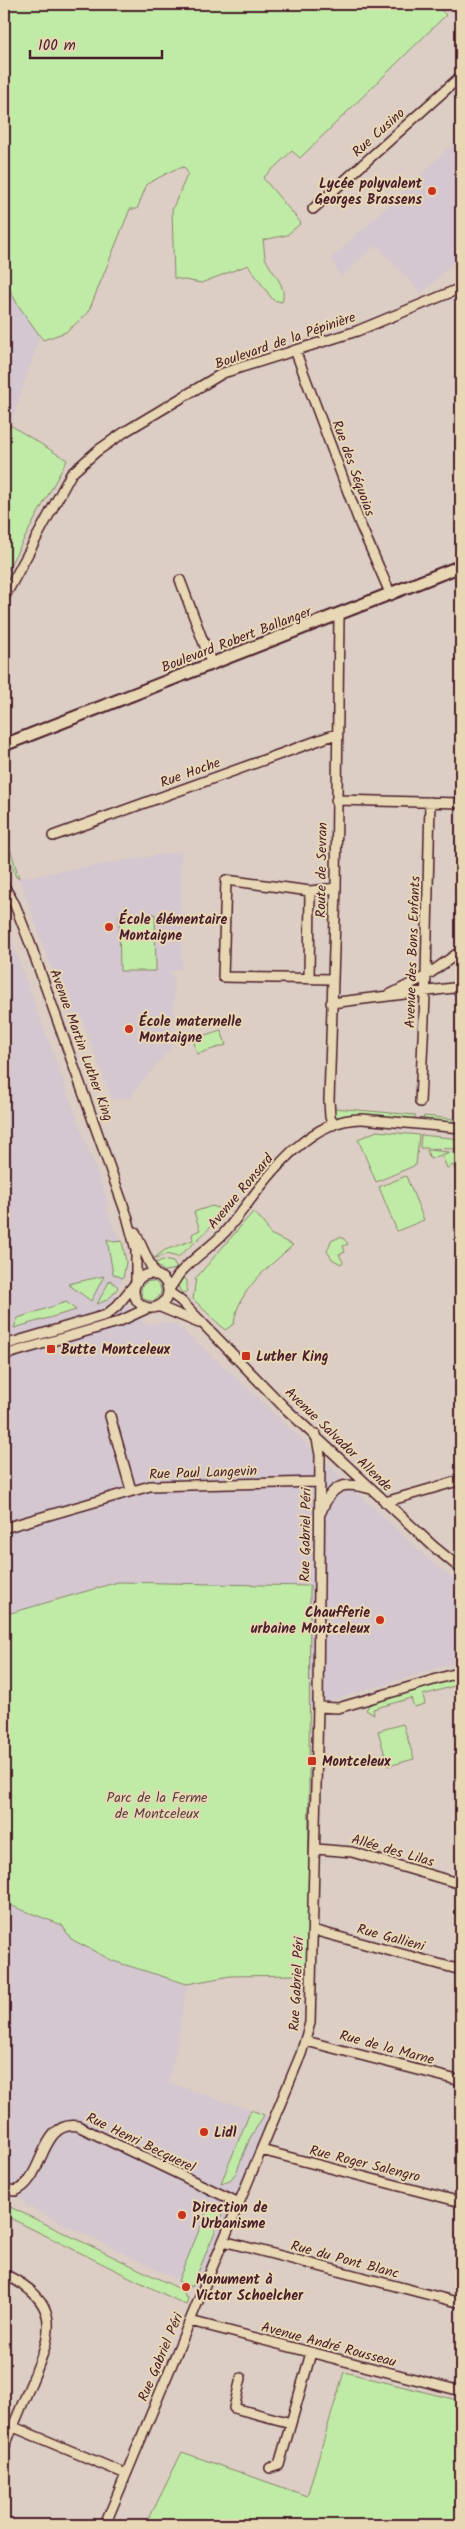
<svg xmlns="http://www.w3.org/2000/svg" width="465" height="2529" viewBox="0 0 465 2529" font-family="Kalam,sans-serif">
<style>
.built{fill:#d4c7cf}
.green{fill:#c0eba7;stroke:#858569}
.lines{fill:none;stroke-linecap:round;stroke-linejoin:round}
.street-casing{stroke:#4a1f2b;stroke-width:12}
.secondary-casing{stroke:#4a1f2b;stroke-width:15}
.street{stroke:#e8d7b4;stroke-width:9}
.secondary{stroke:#e8d7b4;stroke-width:11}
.poi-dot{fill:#c8321e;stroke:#e8d7b4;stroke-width:2}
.labels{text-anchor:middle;stroke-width:4;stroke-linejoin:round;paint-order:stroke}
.street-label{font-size:14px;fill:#4a1f2b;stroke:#e8d7b4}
.poi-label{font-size:14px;font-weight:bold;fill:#4a1f2b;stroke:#e8d7b4;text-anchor:start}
.park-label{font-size:14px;fill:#5c3e3e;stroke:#e8d7b4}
</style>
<rect width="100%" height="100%" fill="#dccec4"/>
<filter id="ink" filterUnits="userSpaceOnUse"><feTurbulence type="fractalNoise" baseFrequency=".02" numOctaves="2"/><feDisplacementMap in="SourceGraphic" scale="10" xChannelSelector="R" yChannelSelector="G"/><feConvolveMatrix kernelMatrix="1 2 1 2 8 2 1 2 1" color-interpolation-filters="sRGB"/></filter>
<g filter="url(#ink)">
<path class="built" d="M4 95 45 322 4 444Z
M461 137V256L421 293 376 245 340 277 332 258Z
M181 851 182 968 170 972 173 976 174 983 173 1044 129 1098 112 1100 80 1014H68L19 878Z
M4 920 108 1202 107 1209 115 1231 120 1236 126 1262 123 1278 114 1294 147 1324 163 1322 178 1326 229 1371 426 1557 461 1585V1661L310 1707 309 1586 118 1582 4 1615Z
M4 1903 62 1925 71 1939 187 1984 177 2047 168 2082 274 2118 202 2292 27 2206 15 2191 4 2189Z"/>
<path class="green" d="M4 4H435L446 15 300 158 292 151 263 178 301 223 287 235 263 240C264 245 264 252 265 257 270 272 288 284 282 302L273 300 248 265 201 283 174 278 172 210 188 173 184 167 173 170 147 184 137 209H130L88 313 66 332 43 340 18 305 4 280Z
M10 425 67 460 4 576V442Z
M4 829 19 878 16 877 4 842Z
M155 914 156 971H120L119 915Z
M221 1030 226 1045 197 1054 193 1039Z
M334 1108 415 1115V1119L361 1114 338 1117 334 1114Z
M424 1116 453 1119V1123L423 1120Z
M377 1131 419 1135 416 1165 376 1182 358 1139Z
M421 1135 461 1139V1149L420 1148Z
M427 1150 449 1152 430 1159Z
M452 1152H461V1169L456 1171 453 1165 447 1168 442 1156Z
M406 1176 424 1220 397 1231 379 1187Z
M212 1206 224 1210C211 1229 195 1242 178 1257L166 1254 153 1259 165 1250 193 1240 192 1234 200 1230 194 1212Z
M253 1212 263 1221 270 1234 293 1245C269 1267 237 1290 234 1324L225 1330 193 1299 196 1278Z
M340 1237 344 1239 348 1244 343 1246 345 1252 339 1254 343 1262 341 1264 332 1259 327 1251 331 1241Z
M107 1239 114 1242 122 1241 126 1262 123 1278 113 1274Z
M162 1260 173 1262 177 1269 164 1271 155 1264Z
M104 1276 91 1301 68 1284Z
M183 1276 187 1281V1291L182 1294 178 1286Z
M110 1280 118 1287C113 1296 107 1301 97 1304Z
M141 1291a10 10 0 1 1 20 0a10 10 0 1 1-20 0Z
M66 1302 76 1310 14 1328 18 1318Z
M118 1582 310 1586 308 1969 296 1975 230 1976 187 1984 113 1961 71 1939 62 1925 4 1903V1615Z
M461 1677V1684L423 1695 425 1704 414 1707 411 1698 373 1709 374 1715 366 1710 370 1703Z
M403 1724 414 1759 388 1766 378 1731Z
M251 2110 264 2115 250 2138 236 2173 230 2180 221 2183Z
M4 2204 184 2291 185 2297 188 2298 186 2305 4 2215Z
M210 2204 216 2205 223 2212 192 2287 178 2281Z
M344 2372 461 2401V2525H146L182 2452 307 2496Z"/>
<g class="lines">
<g class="street-casing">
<path id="street" d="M313 209 461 76
M295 350 360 524 391 595
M180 580 212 665
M4 598 71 474 97 451 126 431 223 373 357 331 461 288
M336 800 461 803
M53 836 336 734
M4 886 15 905 31 946 127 1216 136 1250V1280
M310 891 336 888
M309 979 310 891 226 880 223 977 332 979
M389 995 426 976 461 951
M331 1003 461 987
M420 1102 426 976 430 802
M333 1125 330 1117 329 1100 336 888 339 615
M135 1232 155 1275
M134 1291a17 17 0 1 1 34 0a17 17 0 1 1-34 0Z
M169 1289C173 1284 176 1278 180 1273 193 1258 211 1247 225 1232 259 1192 301 1118 362 1119L461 1128
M169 1292 181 1301 284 1407 433 1546 461 1569
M158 1306 199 1323
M4 1345 106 1315 117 1306 134 1285
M4 1355 118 1322 148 1308
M110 1416 131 1490
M385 1502 461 1480
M321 1512C332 1484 343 1481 371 1489
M4 1528 150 1486 319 1482
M318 1707 338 1708 461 1672
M316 1849 352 1852 461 1884
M313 1930 461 1970
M306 2041 461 2081
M261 2150 461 2202
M4 2189 15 2191C45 2180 39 2120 78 2126L239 2203
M223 2241 461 2303
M4 2274C61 2302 54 2329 32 2381 23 2403 13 2426 4 2448
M190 2321 461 2391
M241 2378 234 2408 291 2423
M4 2423 126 2474
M270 2468 279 2465 311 2353
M105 2525 301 2054 310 2023 318 1707 320 1455 316 1434"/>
</g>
<g class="secondary-casing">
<path id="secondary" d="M4 745 461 566"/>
</g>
<use href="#street" class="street"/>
<use href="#secondary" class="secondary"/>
</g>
</g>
<g class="poi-dot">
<circle cx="432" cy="191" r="5"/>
<circle cx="109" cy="927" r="5"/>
<circle cx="129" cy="1029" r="5"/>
<rect x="46" y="1344" width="10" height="10" rx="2.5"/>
<rect x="241" y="1351" width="10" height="10" rx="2.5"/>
<circle cx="380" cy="1620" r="5"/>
<rect x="307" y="1756" width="10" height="10" rx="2.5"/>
<circle cx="204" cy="2132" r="5"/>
<circle cx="182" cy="2215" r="5"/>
<circle cx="186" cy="2287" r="5"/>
</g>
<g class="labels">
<g class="street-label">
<text transform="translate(378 132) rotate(-42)" y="5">Rue Cusino</text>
<text transform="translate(285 340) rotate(-19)" y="5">Boulevard de la Pépinière</text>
<text transform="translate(354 468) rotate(70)" y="5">Rue des Séquoias</text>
<text transform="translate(236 639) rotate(-21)" y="5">Boulevard Robert Ballanger</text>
<text transform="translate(190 772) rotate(-20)" y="5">Rue Hoche</text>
<text transform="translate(321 870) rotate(-89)" y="5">Route de Sevran</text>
<text transform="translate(412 952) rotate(-88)" y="5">Avenue des Bons Enfants</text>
<text transform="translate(82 1045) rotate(70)" y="5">Avenue Martin Luther King</text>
<text transform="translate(240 1191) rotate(-50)" y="5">Avenue Ronsard</text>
<text transform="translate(339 1439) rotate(44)" y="5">Avenue Salvador Allende</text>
<text transform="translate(203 1472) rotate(-2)" y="5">Rue Paul Langevin</text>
<text transform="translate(305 1535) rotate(-89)" y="5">Rue Gabriel Péri</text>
<text transform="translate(393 1850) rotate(16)" y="5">Allée des Lilas</text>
<text transform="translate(391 1937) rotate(15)" y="5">Rue Gallieni</text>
<text transform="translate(296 1984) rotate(-87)" y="5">Rue Gabriel Péri</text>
<text transform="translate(387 2047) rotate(15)" y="5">Rue de la Marne</text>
<text transform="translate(141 2142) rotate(26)" y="5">Rue Henri Becquerel</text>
<text transform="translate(365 2163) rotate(14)" y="5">Rue Roger Salengro</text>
<text transform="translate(345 2259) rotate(15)" y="5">Rue du Pont Blanc</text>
<text transform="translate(329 2344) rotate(15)" y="5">Avenue André Rousseau</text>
<text transform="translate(160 2357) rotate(-67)" y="5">Rue Gabriel Péri</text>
</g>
<g class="poi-label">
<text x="422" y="188" text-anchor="end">Lycée polyvalent<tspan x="422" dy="16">Georges Brassens</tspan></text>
<text x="119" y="924">École élémentaire<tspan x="119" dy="16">Montaigne</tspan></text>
<text x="139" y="1026">École maternelle<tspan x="139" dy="16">Montaigne</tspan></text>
<text x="61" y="1354">Butte Montceleux</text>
<text x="256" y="1361">Luther King</text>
<text x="370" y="1617" text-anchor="end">Chaufferie<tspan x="370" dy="16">urbaine Montceleux</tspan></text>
<text x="322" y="1766">Montceleux</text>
<text x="214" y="2137">Lidl</text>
<text x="192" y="2212">Direction de<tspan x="192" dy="16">l’Urbanisme</tspan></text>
<text x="196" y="2284">Monument à<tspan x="196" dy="16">Victor Schoelcher</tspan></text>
</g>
<g class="park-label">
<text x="157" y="1802">Parc de la Ferme<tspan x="157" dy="16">de Montceleux</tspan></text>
</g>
</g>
<rect width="465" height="2529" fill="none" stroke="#e8d7b4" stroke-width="20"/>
<rect x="10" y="10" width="445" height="2509" fill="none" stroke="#4a1f2b" stroke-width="2" filter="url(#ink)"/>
<path d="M30 50v8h132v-8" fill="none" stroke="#4a1f2b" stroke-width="2.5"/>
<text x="38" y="50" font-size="15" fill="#4a1f2b" stroke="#e8d7b4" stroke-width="4" paint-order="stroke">100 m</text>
</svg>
